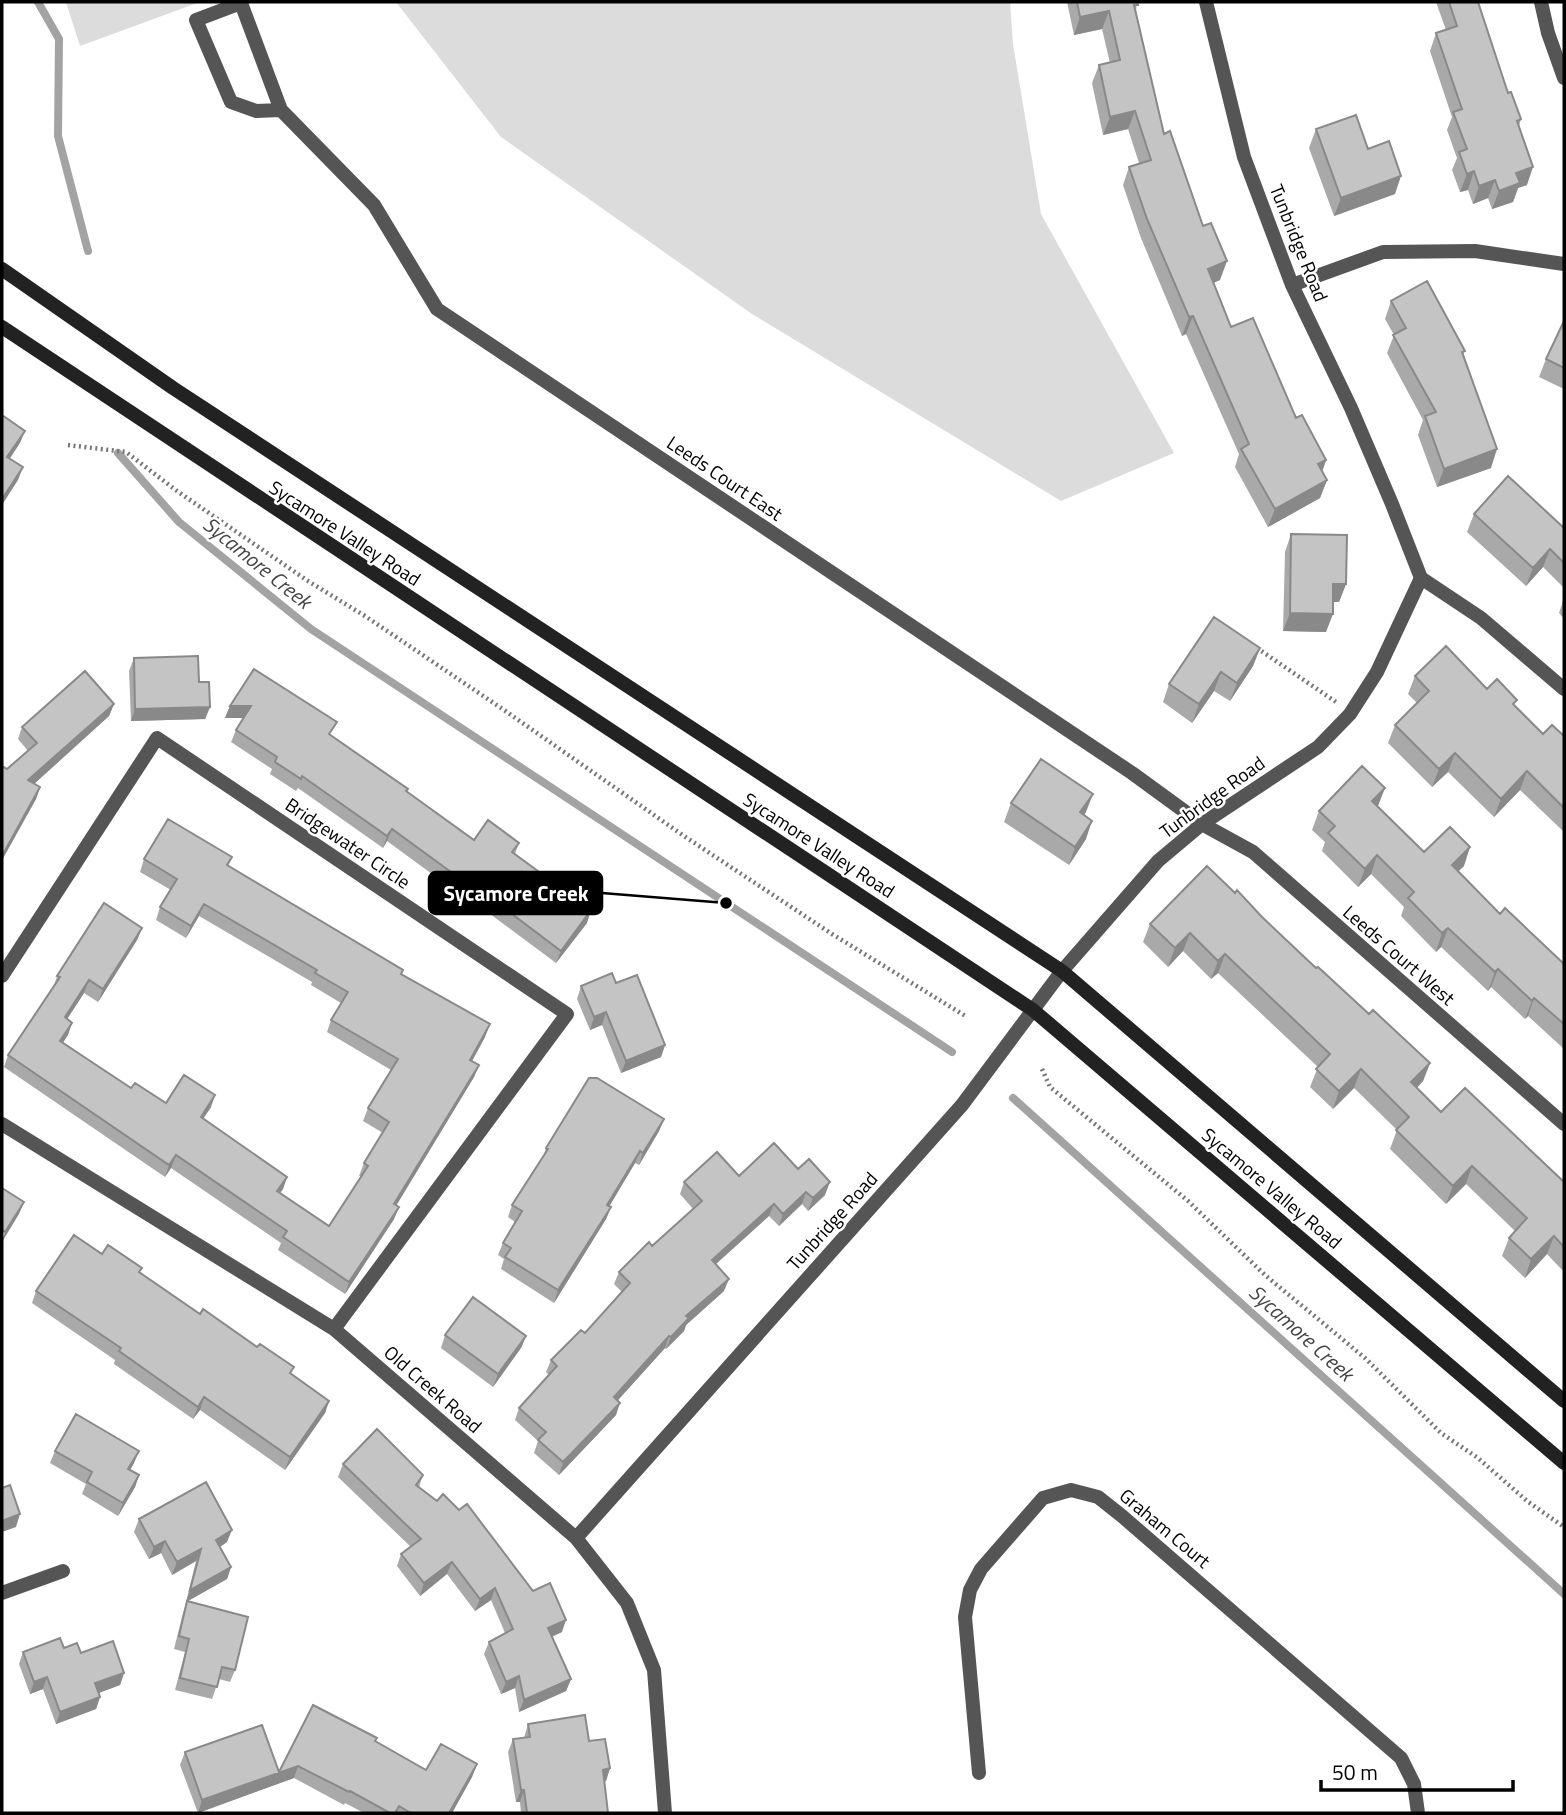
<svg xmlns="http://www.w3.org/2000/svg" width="1566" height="1815" viewBox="0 0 1566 1815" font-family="'Titillium Web',sans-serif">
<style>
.green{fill:#dcdcdc}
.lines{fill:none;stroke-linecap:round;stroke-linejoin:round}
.stream{stroke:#a3a3a3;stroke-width:8}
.path{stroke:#777;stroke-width:4.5;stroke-dasharray:2 3.5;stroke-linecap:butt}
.street{stroke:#555;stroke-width:14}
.secondary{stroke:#222;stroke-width:14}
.wall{fill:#a9a9a9}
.shaded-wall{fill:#898989}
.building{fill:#c4c4c4;stroke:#898989;stroke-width:2}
.labels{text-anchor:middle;stroke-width:5;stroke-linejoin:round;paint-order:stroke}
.street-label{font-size:19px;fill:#000;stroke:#fff}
.water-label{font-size:21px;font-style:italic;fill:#444;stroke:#fff}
.leader{fill:none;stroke:#000;stroke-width:2.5}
.callout-dot{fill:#000;stroke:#fff;stroke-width:2.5}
.callout{fill:#000;stroke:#000;stroke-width:2.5}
.callout-label{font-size:21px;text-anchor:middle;font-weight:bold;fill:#fff}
</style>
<rect width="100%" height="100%" fill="#fff"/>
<path class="green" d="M66 2H200L80 46Z
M396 2H1010L1013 44 1041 214 1174 453 1061 501 752 314 501 137Z"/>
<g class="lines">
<path class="stream" d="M38 2 59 39 58 136 88 251
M118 453 179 522 311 629 952 1052
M1013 1098 1564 1594"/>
<path class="path" d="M68 445 126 452 177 491 308 581 365 616 504 710 684 836 832 934 967 1017
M1257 648 1336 702
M1042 1069 1050 1087 1188 1201 1265 1275 1365 1358 1441 1433 1478 1458 1527 1501 1564 1527"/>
<path class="street" d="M1541 2 1548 33 1564 78
M281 110 256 111 231 102 196 20 241 3 281 110 374 205 437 309 1132 773 1202 824 1253 852 1564 1124
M1292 285 1383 252 1475 251 1564 264
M1421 578 1481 618 1564 689
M2 976 157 738 567 1014 334 1329
M2 1124 334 1329 576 1538 627 1603 654 1670 665 1813
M576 1538 962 1105 1062 971 1158 861 1202 824 1318 747 1350 714 1377 672 1421 578 1392 504 1351 408 1292 285 1244 157 1206 2
M2 1593 63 1571
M979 1773 965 1617 970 1590 981 1569 1043 1498 1071 1490 1098 1497 1122 1516 1401 1758 1414 1784 1418 1813"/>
<path class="secondary" d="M2 269 173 388 1062 971 1564 1401
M2 327 1033 1010 1564 1463"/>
</g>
<path class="wall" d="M1067 2H1137L1136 11 1164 134 1220 280 1213 283 1231 327 1326 460 1322 472 1327 480 1320 498 1268 527 1235 467 1239 454 1186 334 1182 336 1141 238 1123 185 1129 167 1139 163 1128 129 1103 135 1092 83 1099 65 1110 63 1102 29 1074 35Z
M1436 2H1478L1508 93 1521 119 1519 126 1527 185 1518 188 1513 202 1492 209 1488 198 1473 204 1468 190 1460 192 1452 170 1457 158 1447 130 1452 117 1430 51 1436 33 1446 30Z
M1316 129 1368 149 1395 194 1334 216 1309 148Z
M1391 301 1465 351 1463 355 1491 468 1437 487 1418 435 1423 420 1387 353 1394 335 1385 319Z
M1564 321V389L1539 377 1546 359Z
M1474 514 1564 528V588L1543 567 1526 586 1467 532Z
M1291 534 1346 584 1339 602H1333L1326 632 1283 631 1285 552Z
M1564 598V619L1559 613Z
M1260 648 1253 666 1230 701 1214 691 1192 723 1163 702 1169 684Z
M134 658 199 682 210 707 205 719 131 721 129 671Z
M1415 676 1487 689 1515 706 1543 734 1564 736V832L1520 790 1494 817 1448 772 1432 787 1388 743 1395 725 1417 703 1408 694Z
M114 704 109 716 34 784 40 787 36 799 2 860V766L7 769 28 751 18 739 22 727Z
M230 706 331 736 474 840 519 843 515 854 587 923 556 963 478 905 477 907 387 841 383 848 298 788 296 791 270 774 272 769 231 742 236 730 243 718H225Z
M1011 803 1086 812 1084 815 1086 839 1069 865 1004 822Z
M1378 806 1377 807 1424 852 1464 866 1458 871 1500 914 1564 964V1049L1528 1016 1525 1019 1491 987 1488 991 1441 947 1436 952 1401 916 1404 907 1371 874 1358 887 1322 851 1325 842 1312 830 1319 811Z
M232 857 228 866 403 970 402 974 485 1037 472 1061 479 1065 474 1077 396 1205 399 1207 394 1219 345 1294 278 1250 281 1243 171 1168 165 1177 4 1067 8 1055 54 986 57 976 142 928 137 940 98 1002 84 993 67 1019 68 1035 63 1042 131 1088 166 1103 211 1107 203 1119 287 1177 283 1189 280 1193 329 1226 361 1176H359L364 1163 383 1133 363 1121 368 1108 391 1070 327 1032 331 1020 341 1003 311 985 312 982 199 916 186 938 156 920 160 907 171 890 140 872 144 859Z
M1235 893 1316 968 1369 1014 1430 1063 1423 1081 1417 1088 1441 1112 1564 1182V1272L1547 1254 1525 1278 1502 1256 1509 1238 1515 1231 1466 1184 1446 1204 1390 1149 1397 1130 1354 1088 1333 1109 1310 1087 1318 1067 1218 973 1211 979 1183 951 1168 967 1143 942 1150 924Z
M616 983 665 1045 661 1057 621 1073 602 1025 590 1030 577 999 581 986Z
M664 1119 659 1131 639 1165 635 1163 609 1206 611 1207 606 1219 554 1303 501 1269 504 1259 498 1255 503 1243 515 1222 508 1217 512 1205 543 1157 546 1148Z
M798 1169 825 1195 808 1211 802 1204 779 1226 769 1216 716 1264 724 1291 686 1325 684 1331 666 1349 665 1348 618 1400 616 1415 559 1475 534 1453 538 1441 515 1420 519 1408 549 1375 546 1372 551 1360 585 1333 622 1292 614 1284 619 1272 652 1246 693 1209 680 1194 684 1182Z
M102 1254 140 1273 200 1314 291 1374 329 1401 325 1413 285 1470 200 1410 193 1419 114 1364 115 1360 32 1303 36 1291Z
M445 1335 526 1336 521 1348 493 1387 441 1348Z
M55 1451 134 1463 130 1470 139 1475 135 1487 118 1516 82 1494 86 1484 50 1463Z
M343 1464 423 1475 419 1487 562 1632 552 1637 571 1679 566 1691 519 1712 515 1688 501 1694 484 1654 489 1642 505 1633 491 1600 475 1611 447 1574 420 1596 397 1566 401 1554 411 1547 338 1477Z
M139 1519 227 1542 220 1547 231 1567 227 1579 188 1601 235 1670 230 1682 219 1679 212 1699 175 1690 185 1652 174 1649 183 1613 187 1601 186 1602 196 1561 172 1575 161 1553 149 1559 134 1532Z
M64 1648 81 1653 124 1673 120 1685 98 1693 100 1697 96 1709 56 1724 43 1689 30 1694 19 1664 23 1652Z
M528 1724 589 1741 610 1768 606 1781H604L608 1813H521L520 1802H516L508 1752 513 1739 524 1738Z
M375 1742 426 1770 477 1764 472 1777 452 1813H364L345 1803 344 1805 294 1778 198 1813 180 1765 185 1752 279 1772Z"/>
<path class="shaded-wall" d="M1109 11 1102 29 1074 35 1080 17Z
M1135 111 1128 129 1103 135 1110 117Z
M1533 167 1527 185 1518 188 1513 202 1492 209 1499 191 1516 173Z
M1474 171 1468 190 1460 192 1467 174Z
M1401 176 1395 194 1334 216 1341 198Z
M1495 180 1488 198 1473 204 1479 186Z
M1227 261 1220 280 1201 288 1208 269Z
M1193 316 1186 334 1182 336 1189 317Z
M25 431 20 443 3 469 7 457Z
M1497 449 1491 468 1437 487 1444 469Z
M1326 460 1320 478 1318 464Z
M23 467 18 480 2 505V499Z
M1327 480 1320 498 1268 527 1275 509Z
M1550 549 1543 567 1526 586 1533 568Z
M1333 584H1346L1339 602H1326Z
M1290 613 1333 614 1326 632 1283 631Z
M1260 648 1253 666 1230 701 1237 683Z
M1221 672 1214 691 1192 723 1199 704Z
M114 704 109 716 24 793 28 780Z
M230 706H251L247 718H225Z
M210 707 205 719 131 721 135 709Z
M1455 753 1448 772 1432 787 1439 769Z
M1527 771 1520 790 1494 817 1501 799Z
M40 787 36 799 2 860V856Z
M1385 788 1378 806 1365 820 1372 801Z
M1093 794 1086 812 1074 831 1080 812Z
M1092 821 1086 839 1069 865 1075 847Z
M392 829 387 841 383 848 387 836Z
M1470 847 1464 866 1445 884 1452 865Z
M1377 855 1371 874 1358 887 1365 869Z
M204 904 199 916 186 938 191 926Z
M591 910 587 923 556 963 561 951Z
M142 928 137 940 98 1002 103 989Z
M1448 928 1441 947 1436 952 1442 933Z
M1190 933 1183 951 1168 967 1175 948Z
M1225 954 1218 973 1211 979 1218 961Z
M1498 969 1491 987 1488 991 1495 972Z
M89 980 84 993 60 1030 65 1017Z
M1534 998 1528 1016 1525 1019 1532 1001Z
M606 1012 602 1025 590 1030 594 1017Z
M72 1023 68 1035 56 1053 60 1041Z
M490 1024 485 1037 466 1072 470 1060Z
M665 1045 661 1057 621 1073 626 1061Z
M1430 1063 1423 1081 1404 1101 1411 1082Z
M479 1065 474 1077 390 1216 394 1204Z
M1361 1069 1354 1088 1333 1109 1339 1091Z
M215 1095 211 1107 196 1129 201 1117Z
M664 1119 659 1131 639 1165 643 1153Z
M640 1151 635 1163 603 1217 607 1205Z
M176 1155 171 1168 165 1177 169 1165Z
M1472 1166 1466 1184 1446 1204 1453 1186Z
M287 1177 283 1189 273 1203 277 1191Z
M830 1182 825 1195 808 1211 813 1198Z
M806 1192 802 1204 779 1226 783 1214Z
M24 1202 19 1214 2 1242 5 1232Z
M774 1204 769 1216 707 1272 712 1260Z
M399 1207 394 1219 345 1294 349 1282Z
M611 1207 606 1219 554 1303 558 1290Z
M1554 1236 1547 1254 1525 1278 1531 1259Z
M729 1279 724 1291 686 1325 684 1331 666 1349 671 1337 686 1316Z
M526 1336 521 1348 493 1387 498 1374Z
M669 1336 665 1348 610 1409 614 1397Z
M204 1397 200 1410 193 1419 198 1407Z
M329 1401 325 1413 285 1470 290 1457Z
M620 1403 616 1415 559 1475 563 1462Z
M139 1451 134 1463 124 1481 128 1469Z
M139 1475 135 1487 118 1516 123 1503Z
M20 1514 16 1527 2 1532V1521Z
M232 1530 227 1542 212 1552 216 1540Z
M165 1541 161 1553 149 1559 154 1547Z
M201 1549 196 1561 172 1575 177 1562Z
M452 1562 447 1574 420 1596 424 1583Z
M231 1567 227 1579 186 1602 190 1590Z
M495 1588 491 1600 475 1611 480 1599Z
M566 1620 562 1632 543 1640 548 1628Z
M124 1673 120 1685 91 1696 95 1683Z
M519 1676 515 1688 501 1694 506 1682Z
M47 1677 43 1689 30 1694 34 1682Z
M571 1679 566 1691 519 1712 524 1700Z
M100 1697 96 1709 56 1724 60 1712Z
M477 1764 472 1777 452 1813H449Z
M298 1766 294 1778 198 1813 202 1800Z
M610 1768 606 1781 598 1782 603 1770Z
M521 1790H524L520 1802H516Z"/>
<path class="building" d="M1077 2H1137L1138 5H1134L1164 134 1170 131 1203 226 1211 223 1227 261 1208 269 1231 327 1253 318 1296 418 1302 415 1326 460 1318 464 1327 480 1275 509 1241 449 1249 444 1193 316 1189 317 1147 219 1129 167 1151 160 1135 111 1110 117 1099 65 1120 60 1109 11 1080 17Z
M1449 2H1478L1508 93 1511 92 1521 119 1517 121 1533 167 1516 173 1520 183 1499 191 1495 180 1479 186 1474 171 1467 174 1459 152 1467 149 1453 112 1462 109 1436 33 1457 26Z
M1356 115 1368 149 1389 141 1401 176 1341 198 1316 129Z
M1427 281 1465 351 1462 352 1497 449 1444 469 1425 416 1436 412 1393 335 1406 328 1391 301Z
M1564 321V368L1546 359Z
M2 415 25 431 7 457 23 467 2 499Z
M1508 476 1564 528V563L1550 549 1533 568 1474 514Z
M1291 534 1347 535 1346 584H1333V614L1290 613Z
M1214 617 1260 648 1237 683 1221 672 1199 704 1169 684Z
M1446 646 1487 689 1497 679 1517 700 1513 704 1543 734 1552 725 1564 736V808L1527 771 1501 799 1455 753 1439 769 1395 725 1429 691 1415 676Z
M198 656 199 682H209L210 707 135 709 134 658Z
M254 669 337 722 329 734 408 789 406 791 474 840 488 820 519 843 512 852 591 910 561 951 483 892 481 894 392 829 387 836 302 776 301 779 275 762 277 757 236 730 251 706H230Z
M85 671 114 704 28 780 40 787 2 856V766L7 769 37 743 22 727Z
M1041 759 1093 794 1080 812 1092 821 1075 847 1011 803Z
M1362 766 1385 788 1372 801 1424 852 1450 827 1470 847 1452 865 1500 914 1505 908 1564 964V1024L1534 998 1532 1001 1498 969 1495 972 1448 928 1442 933 1408 898 1414 892 1377 855 1365 869 1328 833 1335 826 1319 811Z
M168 819 232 857 227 865 403 970 401 974 490 1024 470 1060 479 1065 394 1204 399 1207 349 1282 283 1237 287 1231 176 1155 169 1165 8 1055 60 977 57 976 104 903 142 928 103 989 89 980 65 1017 72 1023 60 1041 131 1088 135 1083 166 1103 184 1075 215 1095 201 1117 287 1177 277 1191 329 1226 368 1166 364 1163 389 1122 368 1108 398 1059 331 1020 348 992 315 973 317 970 204 904 191 926 160 907 177 879 144 859Z
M1207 866 1235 893 1237 890 1262 917 1316 968 1318 967 1369 1014 1373 1010 1430 1063 1411 1082 1441 1112 1465 1088 1564 1182V1247L1554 1236 1531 1259 1509 1238 1527 1218 1472 1166 1453 1186 1396 1130 1409 1117 1361 1069 1339 1091 1316 1069 1330 1054 1225 954 1218 961 1190 933 1175 948 1150 924Z
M612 973 616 983 637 975 665 1045 626 1061 606 1012 594 1017 581 986Z
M589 1078H597L664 1119 643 1153 640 1151 607 1205 611 1207 558 1290 505 1257 511 1248 503 1243 522 1211 512 1205 548 1149 546 1148Z
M774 1143 798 1169 809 1159 830 1182 813 1198 806 1192 783 1214 774 1204 712 1260 729 1279 686 1316 689 1318 671 1337 669 1336 614 1397 620 1403 563 1462 538 1440 546 1432 519 1408 557 1366 551 1360 581 1330 585 1333 630 1283 619 1272 649 1242 652 1246 702 1201 684 1182 717 1152 739 1176Z
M2 1188 24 1202 5 1232 2 1230Z
M74 1235 102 1254 108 1245 142 1268 139 1272 200 1314 203 1309 257 1347 260 1344 294 1367 290 1373 329 1401 290 1457 204 1397 198 1407 119 1351 121 1348 36 1291Z
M473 1297 526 1336 498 1374 445 1335Z
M76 1414 139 1451 128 1469 139 1475 123 1503 87 1482 92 1472 55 1451Z
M377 1429 423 1475 416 1485 437 1501 443 1494 459 1510 467 1504 533 1591 550 1583 566 1620 548 1628 571 1679 524 1700 519 1676 506 1682 489 1642 513 1629 495 1588 480 1599 452 1562 424 1583 401 1554 421 1539 343 1464Z
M206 1482 232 1530 216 1540 231 1567 190 1590 201 1549 177 1562 165 1541 154 1547 139 1519Z
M10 1485 20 1514 2 1521V1488Z
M187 1601 248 1617 235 1670 222 1667 217 1687 180 1678 189 1639 179 1636Z
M60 1638 64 1648 77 1643 81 1653 113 1641 124 1673 95 1683 100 1697 60 1712 47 1677 34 1682 23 1652Z
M313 1705 377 1738 375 1741 426 1770 441 1744 477 1764 449 1813H411L399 1806 395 1813H390L350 1791 349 1792 298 1766 202 1800 185 1752 262 1725 279 1772Z
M585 1715 589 1741 605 1739 610 1768 603 1770 608 1813H527L524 1790H521L513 1739 530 1737 528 1724Z"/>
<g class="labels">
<g class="street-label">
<text transform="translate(1299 243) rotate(68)" y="7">Tunbridge Road</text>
<text transform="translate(725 478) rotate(34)" y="7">Leeds Court East</text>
<text transform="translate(345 533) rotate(33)" y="7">Sycamore Valley Road</text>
<text transform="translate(1212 797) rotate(-36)" y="7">Tunbridge Road</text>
<text transform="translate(348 843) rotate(34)" y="7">Bridgewater Circle</text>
<text transform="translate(819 845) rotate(33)" y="7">Sycamore Valley Road</text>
<text transform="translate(1399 955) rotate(41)" y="7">Leeds Court West</text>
<text transform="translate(1272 1188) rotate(40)" y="7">Sycamore Valley Road</text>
<text transform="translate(832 1221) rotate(-48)" y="7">Tunbridge Road</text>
<text transform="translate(433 1389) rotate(41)" y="7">Old Creek Road</text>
<text transform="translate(1165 1528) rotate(40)" y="7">Graham Court</text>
</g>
<g class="water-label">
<text transform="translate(257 563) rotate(39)" y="7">Sycamore Creek</text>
<text transform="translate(1301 1333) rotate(42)" y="7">Sycamore Creek</text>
</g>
</g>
<path class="leader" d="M726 903L602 893"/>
<circle class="callout-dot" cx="726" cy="903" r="7"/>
<rect class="callout" x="429" y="872" width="173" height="42" rx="7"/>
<g class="callout-label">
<text x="516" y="901">Sycamore Creek</text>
</g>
<rect width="1566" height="1815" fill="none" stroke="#000000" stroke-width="7"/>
<path d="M1321 1780v10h192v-10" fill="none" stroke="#000000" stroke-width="3.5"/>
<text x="1332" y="1780" font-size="21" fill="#000000" stroke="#ffffff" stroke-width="5" paint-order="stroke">50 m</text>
</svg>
